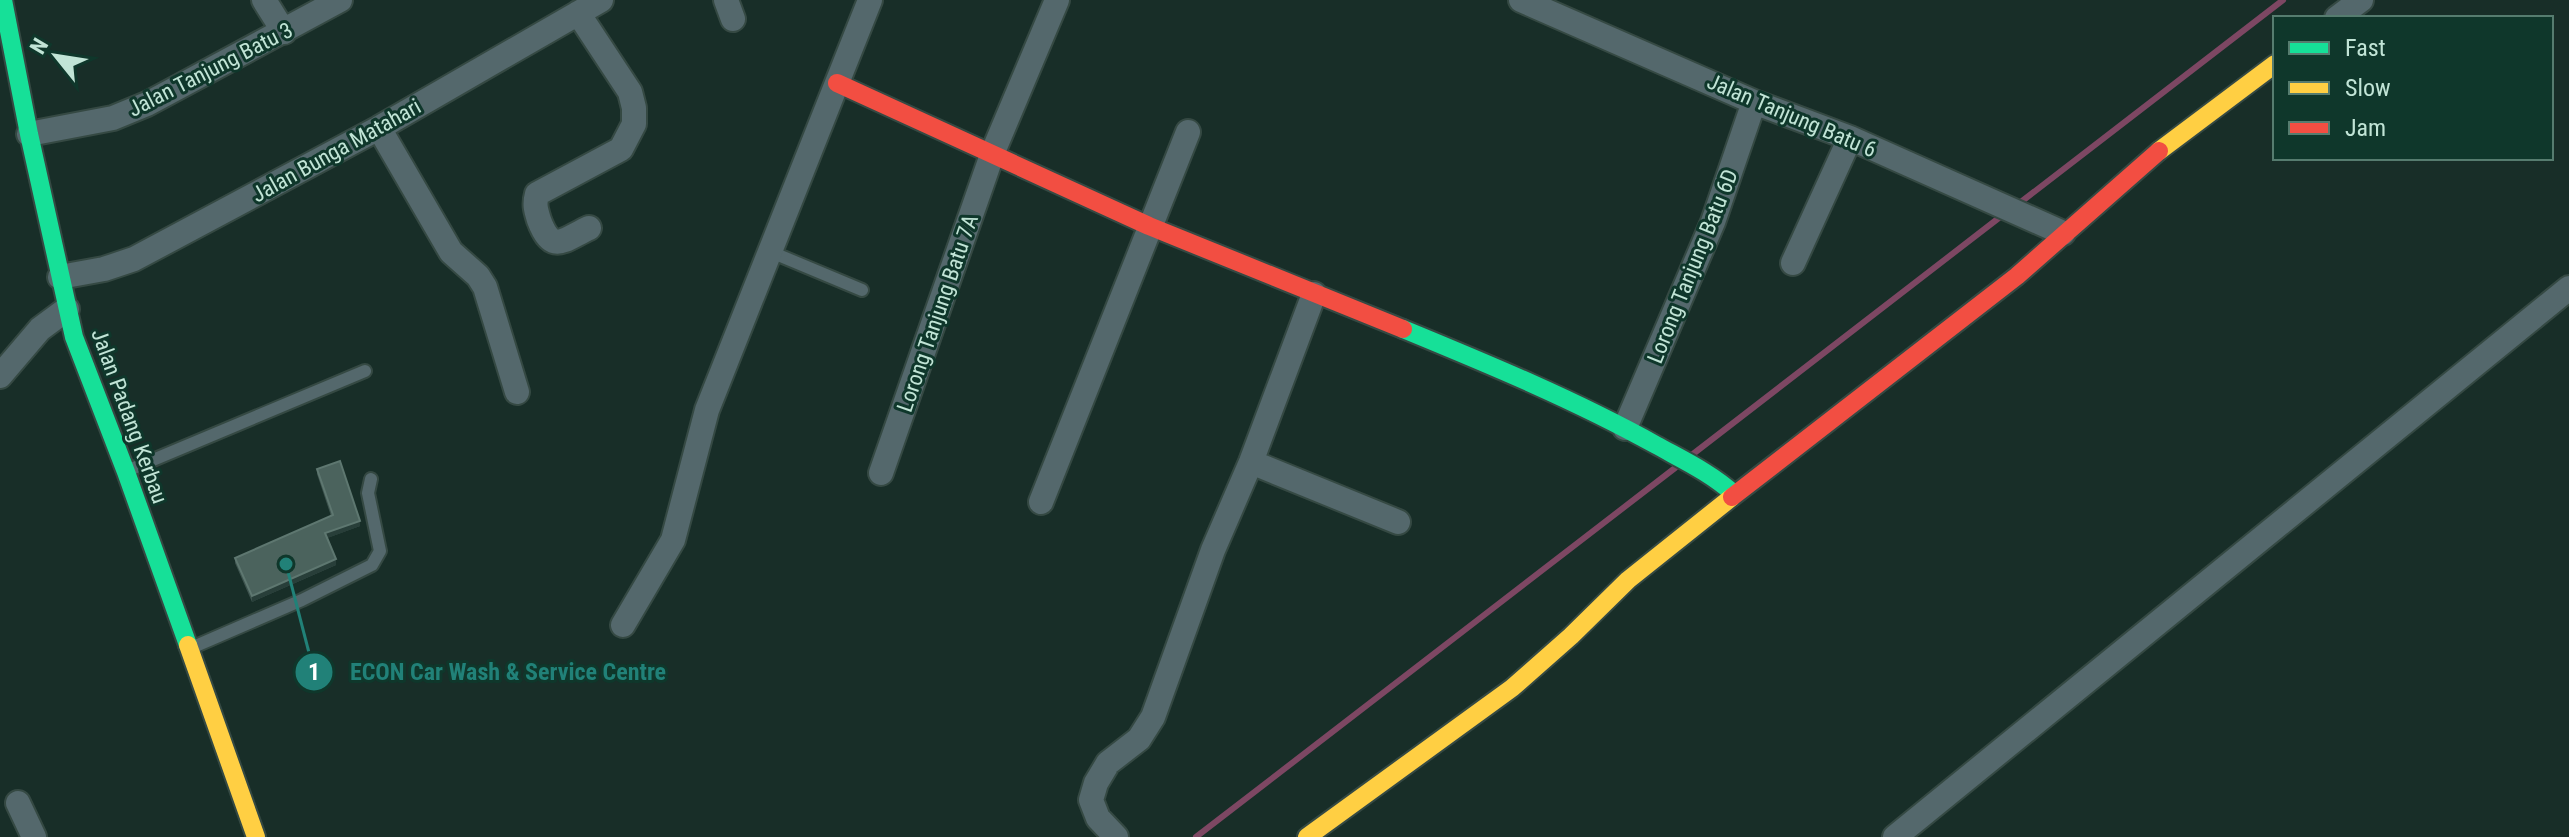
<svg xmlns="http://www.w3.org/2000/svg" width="2569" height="837" viewBox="0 0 2569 837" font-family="'Roboto Condensed',sans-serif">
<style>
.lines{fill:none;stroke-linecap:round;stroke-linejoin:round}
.stream{stroke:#7d4763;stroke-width:6}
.lane-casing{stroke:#354943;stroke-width:16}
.street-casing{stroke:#354943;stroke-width:28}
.fast-casing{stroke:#354943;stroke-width:22}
.slow-casing{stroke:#354943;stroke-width:22}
.jam-casing{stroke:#354943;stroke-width:22}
.lane{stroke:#54686c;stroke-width:12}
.street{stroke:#54686c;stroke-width:24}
.fast{stroke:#16e098;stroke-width:18}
.slow{stroke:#ffcf43;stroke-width:18}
.jam{stroke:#f24e42;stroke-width:18}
.wall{fill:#3d534e}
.shaded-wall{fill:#283e39}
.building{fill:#4b635d;stroke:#5e7770;stroke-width:2}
.labels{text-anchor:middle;stroke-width:6;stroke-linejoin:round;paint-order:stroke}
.street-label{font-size:22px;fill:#c1e4d6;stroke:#0f372b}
.leader{fill:none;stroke:#218178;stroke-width:3}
.callout-dot{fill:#218178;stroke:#0f372b;stroke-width:3}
.mark-label{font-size:24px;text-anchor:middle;font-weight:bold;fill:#fff}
.callout-label{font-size:24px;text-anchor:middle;font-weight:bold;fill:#218178;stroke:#0f372b;stroke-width:6;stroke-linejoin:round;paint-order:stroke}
</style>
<rect width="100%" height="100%" fill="#182e28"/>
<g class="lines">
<path class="stream" d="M2017 205 2283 0
M1693 454 2004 214
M1196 837 1675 468"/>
<g class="lane-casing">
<path id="lane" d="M771 252 862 290
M129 470 365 371
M191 648 302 600 372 565 380 551 368 493 371 479"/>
</g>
<g class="street-casing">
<path id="street" d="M264 0 284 32
M726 0 733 19
M1521 0 1754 102 1850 138 2063 233
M578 13 630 92 634 108V124L621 149 537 194C534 205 536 210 539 220 552 255 563 240 589 228
M2337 18 2361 0
M379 128 451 252 478 276 485 287 517 392
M29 134 113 118 147 104 340 0
M1793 263 1850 138
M60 277 104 269 134 259 379 128 601 0
M0 376 40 329 67 309
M1625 428 1713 222 1754 102
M1251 462 1398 522
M881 473 993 152 1057 0
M1041 502 1188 132
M623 625 673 540 707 410 870 0
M18 803 34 837
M1116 837 1098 818 1091 800 1096 783 1108 763 1139 739 1153 717 1213 550 1251 462 1314 294
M1895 837 2569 288"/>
</g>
<g class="fast-casing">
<path id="fast" d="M3 0 29 134 74 337 126 472 188 645
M1403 329C1488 364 1575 400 1656 445 1683 460 1711 473 1734 494"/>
</g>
<g class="slow-casing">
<path id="slow" d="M2159 151 2275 64
M188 645 256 837
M1307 837 1512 688 1571 636 1628 580 1732 497"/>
</g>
<g class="jam-casing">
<path id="jam" d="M837 83 1149 226 1403 329
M1732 497 2017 276 2159 151"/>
</g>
<use href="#lane" class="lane"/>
<use href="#street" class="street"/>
<use href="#fast" class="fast"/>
<use href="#slow" class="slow"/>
<use href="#jam" class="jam"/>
</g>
<path class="wall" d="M317 469 360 526 327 538 336 565 252 602 235 563V558L331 516 317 474Z"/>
<path class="shaded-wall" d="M360 521V526L325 539V533Z
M336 559V565L252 602V596Z"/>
<path class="building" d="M340 461 360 521 325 533 336 559 252 596 235 558 333 515 317 469Z"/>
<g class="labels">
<g class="street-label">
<text transform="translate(210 69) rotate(-27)" y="8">Jalan Tanjung Batu 3</text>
<text transform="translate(1792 115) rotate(23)" y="8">Jalan Tanjung Batu 6</text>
<text transform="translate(336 150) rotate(-29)" y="8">Jalan Bunga Matahari</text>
<text transform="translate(1692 266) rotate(-68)" y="8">Lorong Tanjung Batu 6D</text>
<text transform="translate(937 313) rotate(-71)" y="8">Lorong Tanjung Batu 7A</text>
<text transform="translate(130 416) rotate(70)" y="8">Jalan Padang Kerbau</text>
</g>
</g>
<path class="leader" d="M286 564L314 672"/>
<g class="callout-dot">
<circle cx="286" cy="564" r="8"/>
<circle cx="314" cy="672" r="20"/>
</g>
<g class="mark-label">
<text x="314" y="680">1</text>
</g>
<g class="callout-label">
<text x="508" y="680">ECON Car Wash &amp; Service Centre</text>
</g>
<rect x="2273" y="16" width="280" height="144" fill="#0f372b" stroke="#567c6f" stroke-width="2"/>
<rect x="2289" y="42" width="40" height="12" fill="#16e098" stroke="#567c6f" stroke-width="2"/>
<text x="2345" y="56" font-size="24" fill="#c1e4d6">Fast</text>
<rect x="2289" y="82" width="40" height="12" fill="#ffcf43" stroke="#567c6f" stroke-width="2"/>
<text x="2345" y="96" font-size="24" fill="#c1e4d6">Slow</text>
<rect x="2289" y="122" width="40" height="12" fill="#f24e42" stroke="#567c6f" stroke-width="2"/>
<text x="2345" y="136" font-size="24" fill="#c1e4d6">Jam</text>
<g transform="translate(56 56) rotate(300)" stroke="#0f372b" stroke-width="6" paint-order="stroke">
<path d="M0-6L14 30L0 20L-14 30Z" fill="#c1e4d6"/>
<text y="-12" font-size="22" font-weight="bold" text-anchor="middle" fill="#c1e4d6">N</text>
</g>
</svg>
